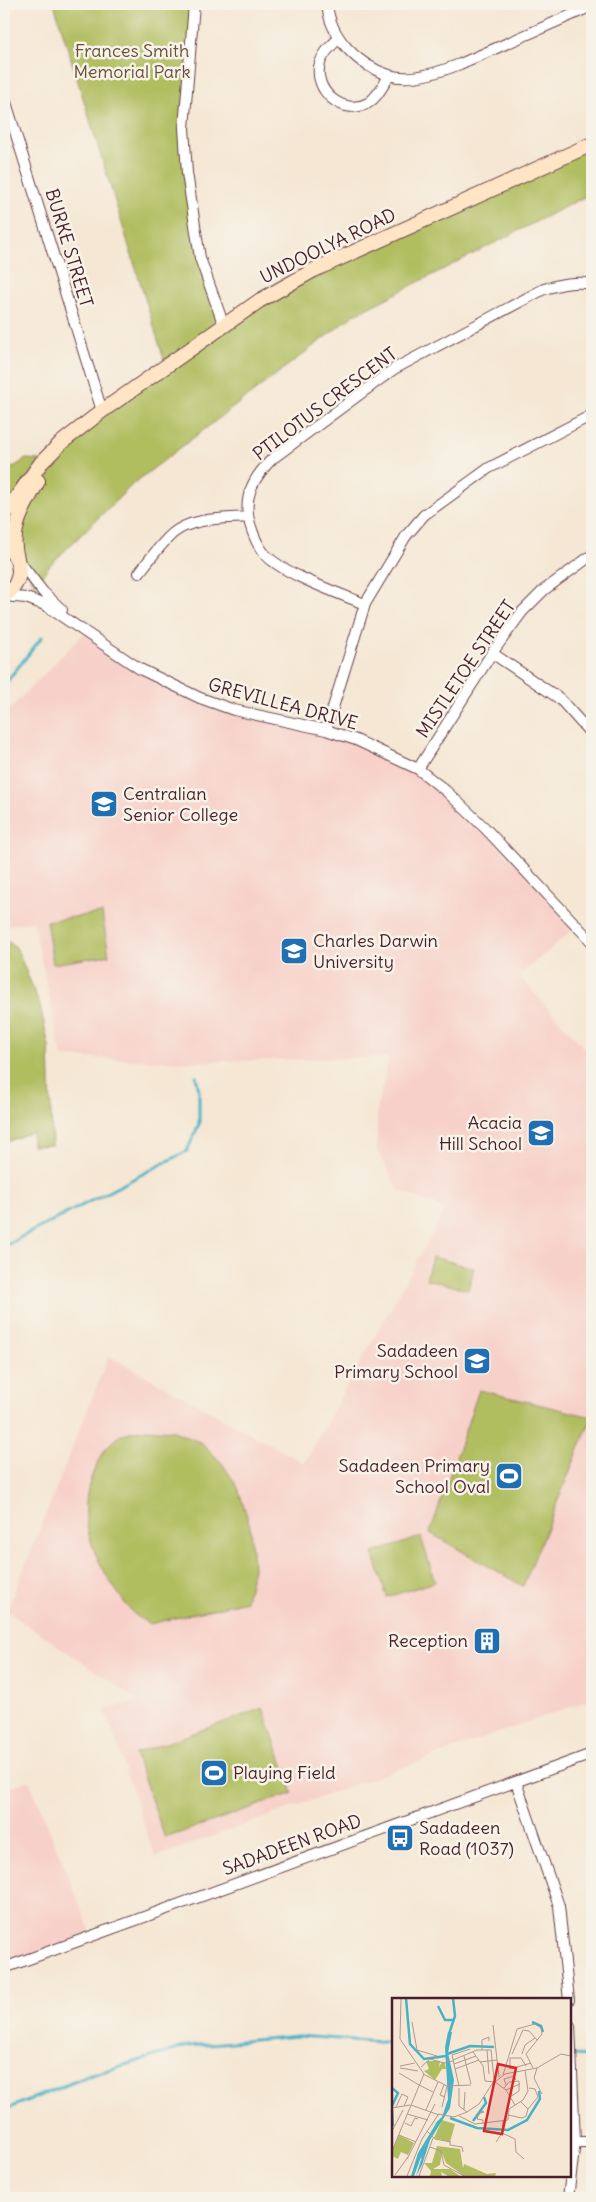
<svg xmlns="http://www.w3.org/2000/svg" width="596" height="2202" viewBox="0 0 596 2202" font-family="Delius,sans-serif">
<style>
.built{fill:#f7d1c9}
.green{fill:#b1be60;stroke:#7e6e46}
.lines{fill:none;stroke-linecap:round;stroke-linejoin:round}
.stream{stroke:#47b1c6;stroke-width:3}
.minor-casing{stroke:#643d44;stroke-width:12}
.secondary-casing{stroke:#643d44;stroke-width:16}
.minor{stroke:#fff;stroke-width:10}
.secondary{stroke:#ffe4c6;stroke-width:14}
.labels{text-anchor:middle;stroke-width:5;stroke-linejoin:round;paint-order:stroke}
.park-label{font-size:18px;fill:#694f3b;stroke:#f7f3e8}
.street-label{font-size:18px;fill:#4a1f2b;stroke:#f7f3e8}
.poi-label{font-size:18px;fill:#4a1f2b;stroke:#f7f3e8;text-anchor:start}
.inset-river{fill:none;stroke:#47b1c6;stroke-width:2.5}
.inset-road{fill:none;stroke:#b19790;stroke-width:1}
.view{fill:#d62828;fill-opacity:0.15;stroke:#d62828;stroke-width:2.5}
.inset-edge{fill:none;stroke:#4a1f2b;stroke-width:2.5}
</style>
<rect width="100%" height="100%" fill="#f7f3e8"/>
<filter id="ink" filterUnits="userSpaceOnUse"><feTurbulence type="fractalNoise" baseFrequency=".02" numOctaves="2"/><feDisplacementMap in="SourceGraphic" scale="10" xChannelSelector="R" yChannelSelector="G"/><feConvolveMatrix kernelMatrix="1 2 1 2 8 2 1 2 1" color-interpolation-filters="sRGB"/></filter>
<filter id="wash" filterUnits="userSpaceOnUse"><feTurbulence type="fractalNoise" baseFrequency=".0096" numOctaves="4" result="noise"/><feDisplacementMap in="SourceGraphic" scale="20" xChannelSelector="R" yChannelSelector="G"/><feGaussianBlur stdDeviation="1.12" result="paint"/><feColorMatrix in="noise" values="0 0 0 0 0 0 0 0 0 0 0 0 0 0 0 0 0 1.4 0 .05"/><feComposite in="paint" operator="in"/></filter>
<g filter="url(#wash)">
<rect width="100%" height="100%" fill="#f5e7d4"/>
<path class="built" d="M86 631 114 651 200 698 326 730 386 752 446 791 577 926 519 976 592 1057V1699L155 1857 105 1710 139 1701 7 1611 109 1356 304 1463 446 1209 399 1191 377 1150V1109L389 1057 189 1062 62 1057 33 921 4 926V715Z
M29 1780 92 1935 4 1968V1790Z"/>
<path class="green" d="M54 4H194L184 128 192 212 224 326 259 301 592 144V193L354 315 133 484 49 566 35 585 14 549 32 488 51 460 166 366Z
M26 459 40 460 4 512V473Z
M102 913 109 955 53 964 46 921Z
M4 939 16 947 40 1005 49 1047 52 1145 32 1146V1132L4 1143Z
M432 1257 474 1268 468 1290 426 1279Z
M479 1390 592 1417 523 1586 430 1533Z
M146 1429 174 1431 202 1443 222 1463 238 1488 250 1526 253 1569 246 1601 150 1624C131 1615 127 1606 116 1590 88 1549 74 1508 98 1462 103 1451 112 1439 123 1434 130 1431 139 1431 146 1429Z
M421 1537 435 1582 387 1597 373 1553Z
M263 1708 293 1793 165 1838 135 1754Z"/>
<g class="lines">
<path class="stream" d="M4 685 42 637
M4 1246 187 1151 199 1124V1091L196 1076
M573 2055 592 2056
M4 2110 91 2075 188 2046 298 2036 394 2043"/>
</g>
</g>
<g filter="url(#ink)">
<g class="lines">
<g class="minor-casing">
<path id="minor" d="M194 4 184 128 187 173 200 258 224 326
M327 4C330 37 357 65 389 75 410 82 440 72 460 64L592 6
M338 39C331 46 323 53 320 63 312 90 343 117 368 103 378 97 383 85 389 76
M4 96 102 411
M19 561 43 592 62 610
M139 573C149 560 160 545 172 534 192 517 224 519 248 517
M4 596 26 598 45 605 140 669 200 698 234 710 326 730 356 740 418 769 446 791 485 828 592 942
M365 604C338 593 280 573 263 552 256 543 253 534 250 524 242 497 254 477 272 459L394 369 544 289C561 284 575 281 592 284
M492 653 560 699 592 735
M326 730 365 604 406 536 424 515 489 468 592 415
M418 769 492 653 522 612 544 590 592 555
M516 1782 559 1906 569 2000
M4 1968 592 1754
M575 2142H592
M568 2198 575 2142 570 2026"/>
</g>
<g class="secondary-casing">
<path id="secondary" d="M4 515 41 463 61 443 102 411 259 301 314 270 592 144
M4 546C24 558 24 583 4 596
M17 558C8 530 25 505 38 481"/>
</g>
<use href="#minor" class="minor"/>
<use href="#secondary" class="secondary"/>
</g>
</g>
<defs>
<g id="school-square" transform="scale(1.4375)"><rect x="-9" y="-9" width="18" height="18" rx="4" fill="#1f6fb2" stroke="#f7f3e8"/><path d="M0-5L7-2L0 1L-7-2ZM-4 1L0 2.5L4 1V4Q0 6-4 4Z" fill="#fff"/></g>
<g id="university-square" transform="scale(1.4375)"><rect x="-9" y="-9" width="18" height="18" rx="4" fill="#1f6fb2" stroke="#f7f3e8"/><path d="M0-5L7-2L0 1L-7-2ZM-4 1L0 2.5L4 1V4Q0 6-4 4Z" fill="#fff"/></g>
<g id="stadium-square" transform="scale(1.4375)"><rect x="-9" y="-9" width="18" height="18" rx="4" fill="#1f6fb2" stroke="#f7f3e8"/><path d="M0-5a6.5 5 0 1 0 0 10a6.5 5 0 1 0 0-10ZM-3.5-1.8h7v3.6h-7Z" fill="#fff"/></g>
<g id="building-square" transform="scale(1.4375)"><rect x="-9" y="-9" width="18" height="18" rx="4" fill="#1f6fb2" stroke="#f7f3e8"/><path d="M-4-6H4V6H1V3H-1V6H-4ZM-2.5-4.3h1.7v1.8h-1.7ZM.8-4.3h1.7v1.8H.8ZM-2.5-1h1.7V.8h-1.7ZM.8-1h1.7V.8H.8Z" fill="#fff"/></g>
<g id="bus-square" transform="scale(1.4375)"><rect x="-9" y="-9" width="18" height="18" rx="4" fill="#1f6fb2" stroke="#f7f3e8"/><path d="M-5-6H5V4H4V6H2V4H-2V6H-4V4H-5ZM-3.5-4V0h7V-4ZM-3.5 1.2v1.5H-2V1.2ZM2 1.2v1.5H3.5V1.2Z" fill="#fff"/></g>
</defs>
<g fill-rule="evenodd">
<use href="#school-square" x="104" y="804"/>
<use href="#university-square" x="294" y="951"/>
<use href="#school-square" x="541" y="1133"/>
<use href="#school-square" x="477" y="1361"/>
<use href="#stadium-square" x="509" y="1476"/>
<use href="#building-square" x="487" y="1641"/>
<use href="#stadium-square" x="214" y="1773"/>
<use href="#bus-square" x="400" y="1838"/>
</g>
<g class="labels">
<g class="park-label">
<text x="132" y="57">Frances Smith<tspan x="132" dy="21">Memorial Park</tspan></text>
</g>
<g class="street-label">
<text transform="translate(328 246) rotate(-26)" y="6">UNDOOLYA ROAD</text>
<text transform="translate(69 248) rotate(73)" y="6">BURKE STREET</text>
<text transform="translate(325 404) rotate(-37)" y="6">PTILOTUS CRESCENT</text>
<text transform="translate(466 669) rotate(-56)" y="6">MISTLETOE STREET</text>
<text transform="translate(283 704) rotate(15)" y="6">GREVILLEA DRIVE</text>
<text transform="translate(292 1845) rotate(-20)" y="6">SADADEEN ROAD</text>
</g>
<g class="poi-label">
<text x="123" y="800">Centralian<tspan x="123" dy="21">Senior College</tspan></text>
<text x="313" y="947">Charles Darwin<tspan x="313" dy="21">University</tspan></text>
<text x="522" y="1129" text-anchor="end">Acacia<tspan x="522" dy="21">Hill School</tspan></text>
<text x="458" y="1357" text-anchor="end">Sadadeen<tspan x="458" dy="21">Primary School</tspan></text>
<text x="490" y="1472" text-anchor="end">Sadadeen Primary<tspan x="490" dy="21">School Oval</tspan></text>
<text x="468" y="1647" text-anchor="end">Reception</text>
<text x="233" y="1779">Playing Field</text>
<text x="419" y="1834">Sadadeen<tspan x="419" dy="21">Road (1037)</tspan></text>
</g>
</g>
<g transform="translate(392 1998)">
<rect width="179" height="179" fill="#f5e7d4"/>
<path d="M34 63H48L47 69 50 64 53 65 54 71H50L43 82 32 73 37 71ZM7 137 22 145 16 157 9 154 6 161 0 158V153ZM45 148 68 151 71 170 72 166 95 176 104 175 103 178H72L54 165 50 155 48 167 41 171H58L68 178H56L49 174 50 178H38L39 173 32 165H40Z" fill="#b1be60"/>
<path d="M50 122 63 126 58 144 42 140Z" fill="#b1be60"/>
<path d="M56 34H60L56 55 62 82 58 110 38 142 30 167 24 178 35 143 22 178H19L26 155 45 124 39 129 50 119 56 101 53 49Z" fill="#47b1c6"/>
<path class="inset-river" d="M14 0 18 46 32 61 54 58M46 8 53 22H61M140 24 149 28 151 34M57 36 63 18 61 0M55 56 78 48 102 49M0 90 6 95 0 108M0 112 1 128M58 120 85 130 116 132 135 122 148 101 147 93M81 123 94 105 92 99M28 160 35 146"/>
<path class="inset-road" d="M20 24 25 52 45 58V61M101 27 107 79M90 52V42L97 39V43M95 52 97 76M81 54 91 68 93 83M120 56 131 32 137 33 145 42M130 56 133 47 143 40M72 58 79 86M118 60V71L139 65M118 60H129L134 68M61 62 85 52H99L102 81M88 64 105 62M62 66 84 58M8 68 23 65M29 69 38 61 52 65 61 63M8 70 26 73M63 71 87 62M7 75 27 87M31 76 55 88 79 87M111 77 125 31 143 26 149 30 150 36 134 56 141 70M93 83 103 84 113 76 145 70M103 84 114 92 123 107M27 87 41 94M52 87 48 97 53 99M114 87 112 81 122 78 124 82M67 88 60 57 78 51M67 90V108L75 114M112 90 117 84 127 83V93L118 99M114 92 128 86M150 96 142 80 145 70 169 56 179 58M19 107 47 117M4 109 10 96 16 99 12 108M50 109 55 88M0 110 18 107M72 111 73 94M136 111 146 99 143 91 137 90M34 112 46 84M89 115 92 114 90 113 86 118 85 121 91 122V126M15 116 36 122M46 116 62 119 75 114 87 106 102 83M116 117 130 120 134 118 136 111 129 104M67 118 83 126 116 122 117 111 131 102 136 93 133 72M13 125 19 128 23 120 26 121M0 133 11 112M35 133 43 141 59 144M110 135 123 141 124 154 132 161M7 137 24 144M58 144V147L70 149 71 154M104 144 110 135 111 123M38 149 49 153 52 167 72 178M0 153 32 76 8 41 9 0M15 161 43 106M3 177 16 159M15 178 30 141 46 117M27 178 41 140"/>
<path class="view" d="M106 66 124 70 110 136 92 133Z"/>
<rect width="179" height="179" class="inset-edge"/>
</g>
<rect width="596" height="2202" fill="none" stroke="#f7f3e8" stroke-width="20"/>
</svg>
